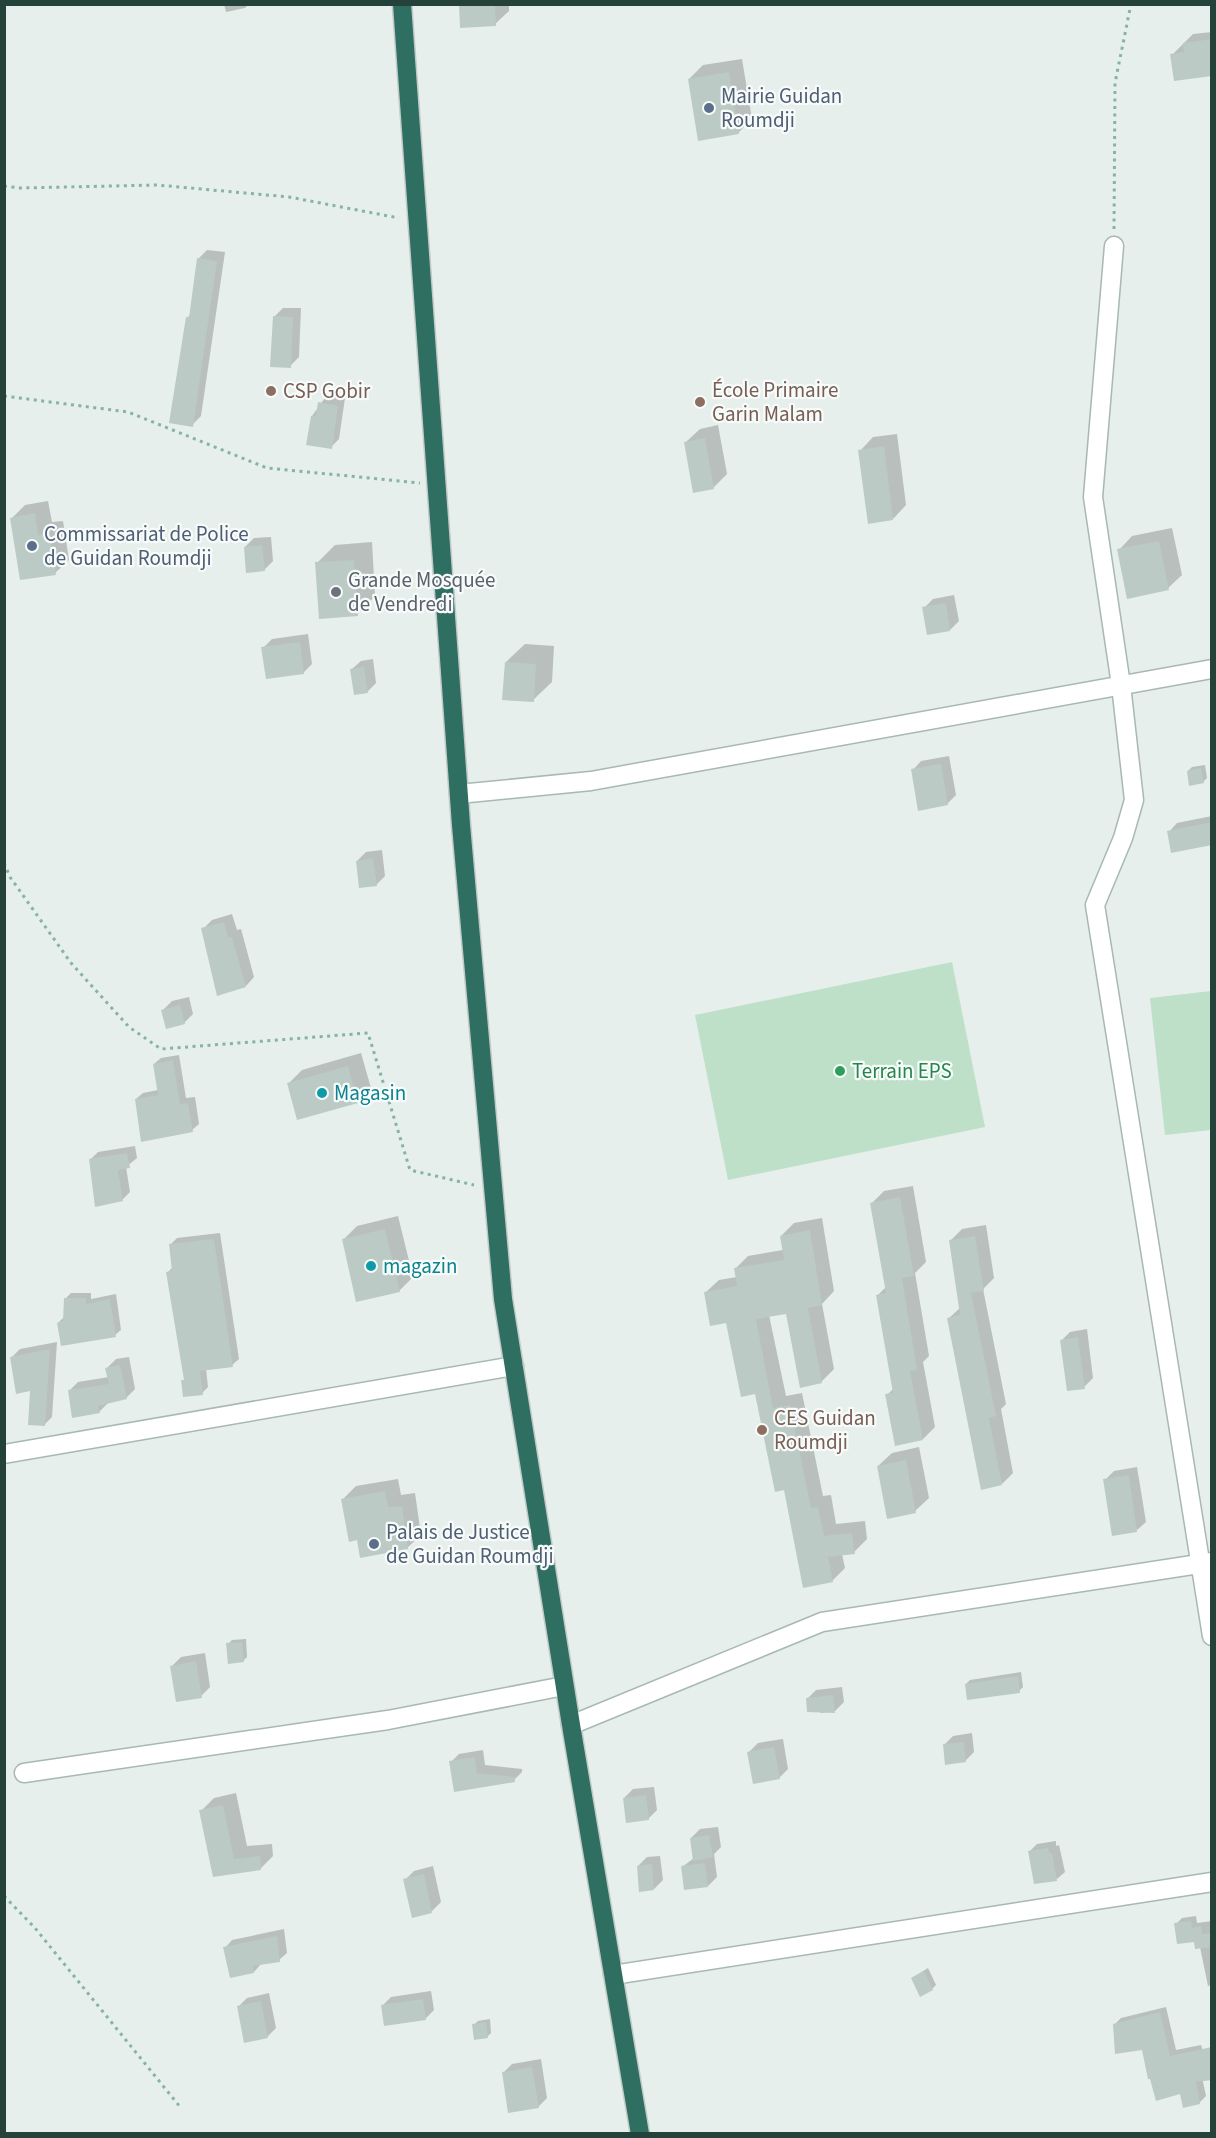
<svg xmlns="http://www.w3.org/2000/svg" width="1216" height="2138" viewBox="0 0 1216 2138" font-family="'Source Sans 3',sans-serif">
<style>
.green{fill:#bfe0c8}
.shadow{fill:#0003}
.building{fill:#bbcac4}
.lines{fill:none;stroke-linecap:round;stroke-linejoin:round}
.street-casing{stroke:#a8b8b2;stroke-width:21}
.highway-casing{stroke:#c2cac8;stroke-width:21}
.path{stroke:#86b3a5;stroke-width:3;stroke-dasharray:3 4.5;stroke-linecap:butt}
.street{stroke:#fff;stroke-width:18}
.highway{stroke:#2f6f62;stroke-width:18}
.service-dot{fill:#5c6f8a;stroke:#f7fbf9;stroke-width:2}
.education-dot{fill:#8d6e63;stroke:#f7fbf9;stroke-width:2}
.worship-dot{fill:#6b7280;stroke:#f7fbf9;stroke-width:2}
.leisure-dot{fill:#2e9e5b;stroke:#f7fbf9;stroke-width:2}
.culture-dot{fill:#0f9aa8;stroke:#f7fbf9;stroke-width:2}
.labels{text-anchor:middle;stroke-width:4.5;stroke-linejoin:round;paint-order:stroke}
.service-label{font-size:21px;fill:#4e5e75;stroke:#f7fbf9;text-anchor:start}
.education-label{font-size:21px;fill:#785e54;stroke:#f7fbf9;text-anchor:start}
.worship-label{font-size:21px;fill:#5b616d;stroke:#f7fbf9;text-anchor:start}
.leisure-label{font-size:21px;fill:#27864d;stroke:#f7fbf9;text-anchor:start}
.culture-label{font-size:21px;fill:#0d838f;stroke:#f7fbf9;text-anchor:start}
</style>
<rect width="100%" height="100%" fill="#e6efeb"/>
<path class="green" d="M952 962 985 1127 728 1180 695 1015Z
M1211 991V1130L1165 1135 1150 998Z"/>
<path class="shadow" d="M224 4H249L245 8 226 12Z
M460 4H509V11L495 24Z
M1212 32V59L1172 55 1193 34Z
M742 59 752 119 738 133 689 79 703 65Z
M207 250 225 252 201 416 192 425 187 318 191 314 198 259Z
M283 308H301L299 357 290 366 274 317Z
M327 395 345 398 339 439 331 447 312 416Z
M718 425 727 474 713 488 686 442 700 429Z
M897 434 906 505 893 519 860 451 873 437Z
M48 501 52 522 63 521 69 560 55 573 12 518 25 505Z
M1172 528 1182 575 1168 588 1119 550 1132 536Z
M271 537 273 561 264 570 245 547 254 538Z
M372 542 375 596 357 615 317 563 335 545Z
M954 595 959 621 950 630 924 608 933 599Z
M308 634 312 664 303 673 263 648 272 639Z
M525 644 554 646 552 682 533 700 506 662Z
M373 659 376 683 367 692 352 669 361 661Z
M949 756 956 795 947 804 913 770 921 761Z
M1205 765 1207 778 1203 782 1188 771 1192 767Z
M1212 816V844L1169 832 1177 823Z
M382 850 385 876 376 885 357 861 366 852Z
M232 914 237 930 241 929 254 977 246 986 203 929 212 920Z
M189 997 193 1014 184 1023 163 1010 172 1001Z
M361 1053 371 1088 357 1102 288 1084 302 1070Z
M179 1055 186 1098 195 1097 199 1124 192 1130 136 1099 143 1093 158 1090 154 1064 161 1058Z
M135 1146 137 1158 126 1167 130 1192 122 1200 96 1205 90 1160 98 1152Z
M913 1186 926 1262 915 1273 929 1356 923 1362 935 1427 923 1439 887 1395 894 1388 878 1295 886 1287 872 1203 884 1191Z
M398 1216 413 1277 399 1291 343 1240 357 1226Z
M822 1218 834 1291 822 1304 834 1369 821 1382 787 1312 769 1315 786 1396 802 1393 823 1496 831 1495 836 1524 865 1521 867 1539 854 1552 842 1554 845 1568 832 1581 786 1488 756 1393 727 1322 706 1292 719 1280 737 1277 736 1268 748 1256 783 1250 781 1236 794 1223Z
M986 1225 994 1278 983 1289 1006 1404 1001 1409 1013 1473 1002 1484 948 1319 961 1307 951 1240 962 1229Z
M220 1233 239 1359 232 1365 206 1369 208 1387 202 1393 183 1381 185 1378 167 1273 173 1267 171 1244 177 1238Z
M71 1293H91V1299L116 1294 121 1330 115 1335 58 1323 65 1316V1299Z
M1087 1329 1093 1378 1084 1387 1061 1341 1070 1332Z
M57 1342 52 1417 44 1425 31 1389 12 1357 20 1349Z
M129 1357 135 1389 126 1398 108 1403 99 1412 69 1391 78 1382 109 1377 107 1368 116 1359Z
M919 1447 929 1498 915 1511 878 1466 892 1453Z
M1137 1467 1146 1522 1137 1530 1105 1480 1114 1471Z
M398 1479 401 1495 415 1493 421 1535 407 1548 359 1539 343 1499 356 1486Z
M246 1639 247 1657 243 1661 228 1644 232 1640Z
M205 1653 210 1687 201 1696 172 1666 181 1657Z
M1021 1672 1023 1687 1019 1691 966 1684 970 1680Z
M842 1687 844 1702 835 1711 821 1713 807 1699 816 1690Z
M972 1733 974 1752 965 1761 944 1745 953 1736Z
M783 1739 788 1769 779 1778 749 1752 758 1743Z
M483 1750 485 1765 522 1769V1772L514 1780 455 1790 451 1762 459 1754Z
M654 1787 657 1810 648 1819 624 1798 633 1789Z
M236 1793 247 1846 272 1844 273 1856 260 1869 214 1876 201 1811 214 1798Z
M718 1827 721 1847 714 1854 717 1877 708 1886 682 1867 694 1858 691 1838 700 1829Z
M1056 1841V1846L1059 1845 1065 1872 1057 1879 1029 1852 1037 1844Z
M660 1856 663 1880 654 1889 638 1866 647 1857Z
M433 1866 441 1902 432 1911 413 1916 405 1880 414 1871Z
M1196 1916 1197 1923 1212 1921V1985L1208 1986 1200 1947 1176 1924 1182 1918Z
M284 1929 287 1953 279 1960 261 1964 254 1972 225 1948 232 1940Z
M928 1968 936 1985 932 1989 912 1978Z
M431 1991 434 2010 425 2019 382 2006 391 1997Z
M269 1993 276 2028 267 2037 238 2007 247 1998Z
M1166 2007 1176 2050 1201 2045 1209 2070 1202 2077 1206 2096 1199 2103 1181 2092 1143 2048 1115 2024 1121 2018Z
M490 2019 491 2033 487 2037 474 2025 478 2021Z
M541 2059 547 2098 538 2107 503 2073 512 2064Z"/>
<path class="building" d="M459 4H495L496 26 460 28Z
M1212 39V76L1174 81 1170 54 1184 52 1183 43Z
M729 72 739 134 698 141 688 79Z
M197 258 217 261 193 427 169 423 186 317 189 318Z
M273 316 293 317 291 368 270 367Z
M318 402 338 406 332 449 306 445 311 416H316Z
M705 438 714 489 693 493 684 442Z
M884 446 893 520 868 524 858 450Z
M35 513 38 535 49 533 56 575 20 580 10 518Z
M1159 541 1169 590 1127 599 1117 549Z
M262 545 265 571 246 573 244 547Z
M354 560 358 616 319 619 315 562Z
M946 603 950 631 927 635 922 607Z
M300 642 304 674 266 679 261 647Z
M505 662 536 664 534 702 502 700Z
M364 667 368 693 354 695 350 669Z
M941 764 948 805 918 811 911 769Z
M1201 768 1204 783 1189 786 1187 771Z
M1212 822V845L1171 853 1167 831Z
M373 858 377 886 359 888 356 861Z
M224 922 228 938 232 937 246 987 217 996 201 928Z
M180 1005 185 1024 166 1029 161 1010Z
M173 1060 180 1104 188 1103 193 1132 141 1142 135 1099 158 1095 153 1064Z
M348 1066 358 1103 297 1120 287 1083Z
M127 1153 130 1168 118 1170 123 1201 95 1207 89 1159Z
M900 1197 914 1276 902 1278 917 1370 910 1371 923 1440 895 1446 885 1394 893 1393 876 1295 886 1293 870 1203Z
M385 1229 400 1292 356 1302 342 1239Z
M810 1230 822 1305 808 1308 822 1383 800 1388 786 1314 756 1319 773 1408 790 1405 811 1508 818 1507 824 1536 852 1533 855 1554 828 1557 833 1582 803 1588 784 1490 775 1492 755 1394 741 1397 726 1323 710 1326 704 1292 737 1286 734 1268 784 1260 780 1236Z
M975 1236 984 1291 971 1293 996 1416 989 1418 1002 1485 981 1490 947 1318 960 1315 949 1240Z
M214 1239 233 1367 200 1371 203 1395 183 1397 181 1380H184L166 1272 172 1271 169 1244Z
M64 1298H86V1304L110 1299 116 1337 61 1346 57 1323 63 1321Z
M1078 1337 1085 1389 1067 1391 1060 1340Z
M50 1349 45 1426 28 1425 30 1391 16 1394 10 1357Z
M120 1365 127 1399 98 1406 100 1413 72 1418 68 1390 109 1384 105 1368Z
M906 1460 916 1513 887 1519 877 1466Z
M1129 1475 1137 1532 1112 1536 1103 1479Z
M385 1491 388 1507 402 1506 408 1549 360 1558 357 1540 349 1542 341 1499Z
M242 1642 244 1662 228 1664 226 1643Z
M196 1661 202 1698 176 1702 170 1666Z
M1018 1676 1020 1693 967 1700 965 1684Z
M833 1695 835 1713 807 1712 806 1698Z
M964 1742 966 1762 945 1765 943 1744Z
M774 1747 780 1779 753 1784 747 1752Z
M475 1757 477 1773 515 1777V1782L454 1792 449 1761Z
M646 1795 649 1820 626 1823 623 1798Z
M223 1805 234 1859 260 1856 261 1870 213 1877 199 1810Z
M709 1835 713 1857 693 1861 690 1838Z
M1048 1848 1049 1853H1052L1057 1881 1034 1884 1028 1851Z
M705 1863 708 1887 684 1890 681 1866Z
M652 1864 654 1890 639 1892 637 1866Z
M424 1874 432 1913 412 1918 403 1879Z
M1191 1921 1192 1928 1201 1926 1202 1934 1212 1933V1947L1195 1949 1194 1942 1177 1944 1174 1923Z
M277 1936 280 1962 253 1966 254 1973 230 1978 223 1947Z
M924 1971 933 1990 920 1997 911 1978Z
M423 1999 426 2020 384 2026 381 2005Z
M261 2001 268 2038 244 2043 237 2006Z
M1160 2012 1170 2056 1212 2047V2080L1196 2082 1200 2104 1183 2108 1180 2094 1156 2101 1150 2079H1148L1142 2050 1115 2054 1113 2024Z
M486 2022 488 2038 474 2040 472 2024Z
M532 2067 539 2108 508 2113 502 2072Z"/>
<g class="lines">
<g class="street-casing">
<path id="street" d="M1114 246 1093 497 1121 685 1134 800 1123 838 1095 905 1212 1636
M459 794 591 781 1212 669
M4 1454 514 1366
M571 1725 822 1622 1212 1562
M24 1773 388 1720 564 1686
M613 1975 1212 1882"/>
</g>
<g class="highway-casing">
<path id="highway" d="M402 4 461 825 503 1299 571 1725 640 2134"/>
</g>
<path class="path" d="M4 186 20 188 157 185 289 197 399 218
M1114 229 1115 83 1131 4
M4 396 128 412 267 468 420 483
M4 863 10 877 71 963 129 1027 161 1049 368 1033 410 1170 474 1185
M4 1896 35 1928 181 2108"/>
<use href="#street" class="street"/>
<use href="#highway" class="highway"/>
</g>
<g class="service-dot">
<circle cx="709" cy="108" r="6"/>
<circle cx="32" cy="546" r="6"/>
<circle cx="374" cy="1544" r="6"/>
</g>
<g class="education-dot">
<circle cx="271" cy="391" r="6"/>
<circle cx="700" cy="402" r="6"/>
<circle cx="762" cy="1430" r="6"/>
</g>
<circle class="worship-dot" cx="336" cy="592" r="6"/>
<circle class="leisure-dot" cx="840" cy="1071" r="6"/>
<g class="culture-dot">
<circle cx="322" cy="1093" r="6"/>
<circle cx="371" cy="1266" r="6"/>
</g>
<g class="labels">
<g class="service-label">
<text x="721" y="103">Mairie Guidan<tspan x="721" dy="24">Roumdji</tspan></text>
<text x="44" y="541">Commissariat de Police<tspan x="44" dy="24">de Guidan Roumdji</tspan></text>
<text x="386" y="1539">Palais de Justice<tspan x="386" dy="24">de Guidan Roumdji</tspan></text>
</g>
<g class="education-label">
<text x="712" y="397">École Primaire<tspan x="712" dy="24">Garin Malam</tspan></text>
<text x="283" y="398">CSP Gobir</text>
<text x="774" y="1425">CES Guidan<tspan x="774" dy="24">Roumdji</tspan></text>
</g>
<g class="worship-label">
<text x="348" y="587">Grande Mosquée<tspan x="348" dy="24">de Vendredi</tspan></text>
</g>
<g class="leisure-label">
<text x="852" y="1078">Terrain EPS</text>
</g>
<g class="culture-label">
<text x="334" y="1100">Magasin</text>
<text x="383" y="1273">magazin</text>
</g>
</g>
<rect width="1216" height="2138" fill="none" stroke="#24423a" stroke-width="12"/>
</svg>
